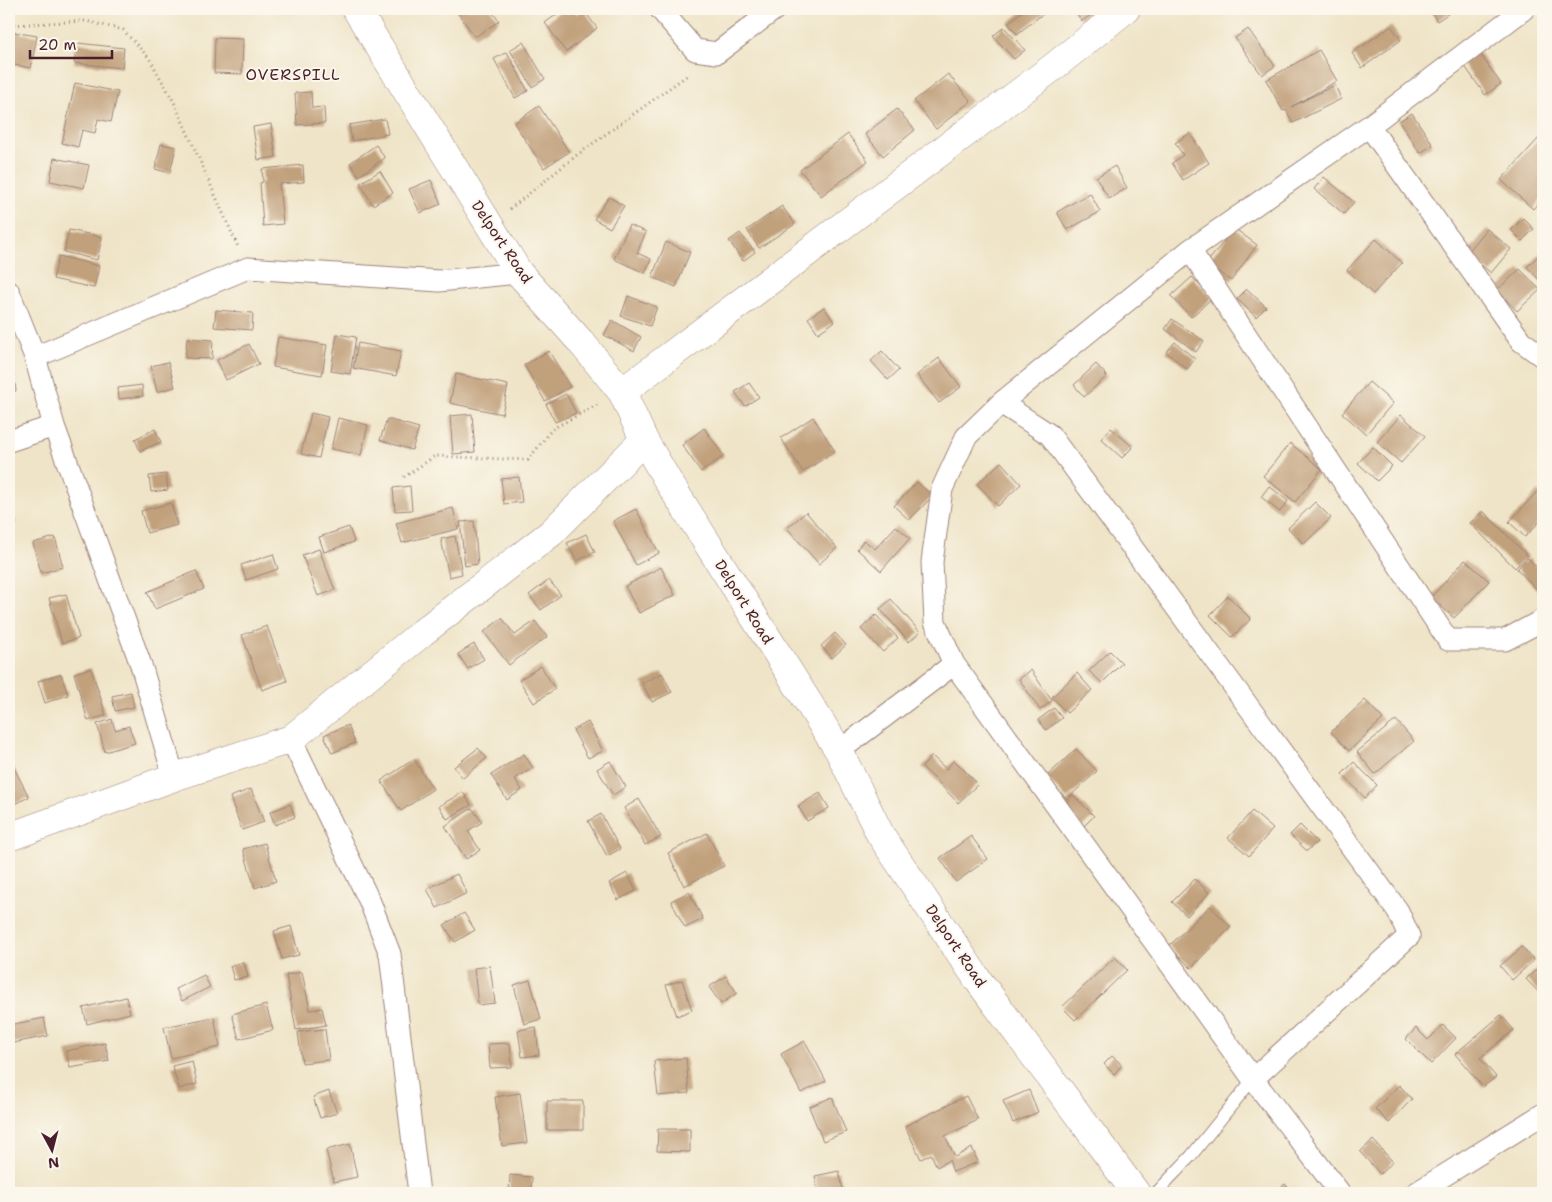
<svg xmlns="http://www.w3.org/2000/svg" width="1552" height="1202" viewBox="0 0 1552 1202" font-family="'Shantell Sans',sans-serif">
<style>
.building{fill:#c1a07c}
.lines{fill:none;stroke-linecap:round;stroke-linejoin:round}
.service-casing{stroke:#9c8279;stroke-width:13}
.minor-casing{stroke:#9c8279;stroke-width:23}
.tertiary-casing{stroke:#9c8279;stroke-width:29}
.path{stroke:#9c8279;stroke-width:3;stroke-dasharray:1 4;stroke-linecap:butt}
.service{stroke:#fff;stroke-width:11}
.minor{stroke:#fff;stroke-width:21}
.tertiary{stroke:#fff;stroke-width:28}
.labels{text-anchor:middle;stroke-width:4;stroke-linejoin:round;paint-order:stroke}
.street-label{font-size:15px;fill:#4a1f2b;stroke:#fbf7ec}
.neighbourhood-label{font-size:16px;letter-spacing:1px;fill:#4a1f2b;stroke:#fbf7ec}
</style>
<rect width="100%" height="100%" fill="#fbf7ec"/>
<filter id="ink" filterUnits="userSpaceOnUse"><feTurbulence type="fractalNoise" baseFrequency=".02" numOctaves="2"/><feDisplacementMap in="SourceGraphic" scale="10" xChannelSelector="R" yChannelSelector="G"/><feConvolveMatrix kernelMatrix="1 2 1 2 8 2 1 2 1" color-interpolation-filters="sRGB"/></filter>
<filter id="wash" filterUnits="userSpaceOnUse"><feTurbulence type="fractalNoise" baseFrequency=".0096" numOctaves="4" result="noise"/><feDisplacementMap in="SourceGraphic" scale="20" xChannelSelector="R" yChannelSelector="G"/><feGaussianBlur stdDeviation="1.12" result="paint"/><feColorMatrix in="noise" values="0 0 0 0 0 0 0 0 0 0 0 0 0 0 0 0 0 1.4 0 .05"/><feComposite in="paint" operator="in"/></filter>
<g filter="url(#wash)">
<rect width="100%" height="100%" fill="#efe4c7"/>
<g id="blocks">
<path class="building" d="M455 9H490L499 21 475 37Z
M564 9H573L577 14 583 9 597 28 566 52 545 23Z
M1025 9H1049L1017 34 1008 23Z
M1072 9H1100L1082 21Z
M1429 9H1455L1437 21Z
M1391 26 1401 40 1362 68 1352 53Z
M1004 27 1025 50 1014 59 993 36Z
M1248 29 1275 66 1262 75 1235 38Z
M13 32 37 36 31 68 9 64Z
M215 38 243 39 242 74 214 73Z
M523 42 545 79 532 87 510 50Z
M77 43 124 48 122 68 74 63Z
M1319 50 1337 81 1291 107 1335 85 1341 99 1293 123 1286 110 1283 111 1266 80Z
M1478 51 1501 84 1485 95 1462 62Z
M507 52 528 91 515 98 494 59Z
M948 74 971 101 936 129 914 101Z
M75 83 118 92 111 122 98 119 95 133 82 130 78 147 62 143Z
M311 92 312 108 324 107 325 123 297 125 295 93Z
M539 106 569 152 544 168 514 123Z
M897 109 915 130 883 156 865 134Z
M1412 113 1433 145 1420 153 1399 121Z
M385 119 388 134 352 141 349 125Z
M271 124 276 157 258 160 253 127Z
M1190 133 1209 163 1183 180 1172 163 1183 155 1175 143Z
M848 134 868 161 821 196 800 170Z
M1539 138 1543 142V197L1533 209 1501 180Z
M161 144 176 147 170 173 155 169Z
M376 145 385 158 359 176 350 163Z
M54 158 89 165 84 188 50 181Z
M303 165 304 182 279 184 283 224 263 226 260 183 263 182 262 169Z
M1115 166 1127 188 1109 199 1096 177Z
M380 171 393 193 373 205 360 183Z
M1324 177 1354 202 1344 214 1314 189Z
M431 180 441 204 420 213 409 189Z
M1090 193 1100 212 1067 230 1057 212Z
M609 197 624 206 610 228 594 219Z
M782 206 795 224 759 248 747 230Z
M1523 218 1534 229 1522 241 1511 230Z
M629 225 646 232 637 253 651 259 645 273 614 259Z
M1234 228 1257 245 1231 281 1207 263Z
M1487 229 1511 249 1491 273 1467 253Z
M69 230 102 237 97 260 64 252Z
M740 233 755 252 743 261 729 241Z
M1376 239 1402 263 1373 294 1347 270Z
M666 242 690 252 676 287 652 277Z
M1543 251V284L1527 267Z
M59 256 99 266 94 288 53 279Z
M1520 269 1540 290 1517 311 1497 290Z
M1192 277 1212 298 1191 317 1171 296Z
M1247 289 1266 307 1256 317 1237 299Z
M628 296 657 307 650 326 621 316Z
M824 307 834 322 818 333 808 318Z
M216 310 253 313 252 330 214 327Z
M1172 319 1204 341 1196 352 1165 329Z
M612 320 641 337 634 351 604 335Z
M337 334 356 337 350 374 331 371Z
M278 337 327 345 322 375 273 367Z
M187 338 213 340 212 359 185 358Z
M1175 342 1195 359 1187 369 1166 352Z
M358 343 401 351 396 376 353 368Z
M249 344 259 364 226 380 217 360Z
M549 351 570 387 545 401 524 365Z
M882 351 899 370 888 380 871 361Z
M939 358 961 387 939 403 917 375Z
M12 362 16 391 9 392V363Z
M168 362 175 387 157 392 151 366Z
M1096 364 1107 376 1084 397 1074 385Z
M456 374 508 385 502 414 450 403Z
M1369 382 1393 403 1366 434 1342 413Z
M749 383 759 397 745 406 735 392Z
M142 385 143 396 119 399 118 388Z
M566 394 576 413 555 422 546 404Z
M311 413 328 417 319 458 301 454Z
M472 414 475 452 453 454 450 416Z
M1401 415 1425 436 1401 463 1377 442Z
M813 417 835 451 803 472 781 438Z
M338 418 368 425 361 455 331 449Z
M387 419 419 428 412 450 380 440Z
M704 428 724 456 701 472 682 445Z
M1111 428 1133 447 1122 458 1101 439Z
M155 429 161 442 140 451 135 439Z
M1290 443 1322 469 1295 502 1263 476Z
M1373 447 1392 466 1377 481 1358 463Z
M1001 462 1021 484 998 506 977 484Z
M166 474 168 490 151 492 149 476Z
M519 477 522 502 504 504 501 479Z
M917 482 933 496 909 520 894 506Z
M410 486 412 510 395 511 393 488Z
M1269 486 1288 501 1280 512 1261 497Z
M1538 491 1543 497V518L1525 537 1509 522Z
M9 501 16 523 9 526Z
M1315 502 1331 518 1304 544 1288 528Z
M171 503 177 525 147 533 141 511Z
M453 508 458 529 402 543 396 523Z
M636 509 659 553 636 565 613 521Z
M1483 511 1528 556 1515 568 1470 523Z
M806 512 837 548 819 564 787 528Z
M474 521 478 564 465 566 460 522Z
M896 526 910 538 881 571 857 549 864 540 875 549Z
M349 527 354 542 324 552 319 537Z
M586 534 595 552 577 561 567 543Z
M455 536 462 574 449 577 441 539Z
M55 537 63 567 41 573 33 543Z
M319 549 335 590 318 596 302 555Z
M273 554 278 569 246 580 241 565Z
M1528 558 1543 574V596L1517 569Z
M1465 560 1489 581 1454 618 1431 597Z
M661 567 675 595 639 613 625 586Z
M196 571 204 589 155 609 147 592Z
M549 580 561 595 541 610 529 595Z
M66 594 79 638 62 643 49 598Z
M1228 596 1251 619 1232 637 1210 615Z
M891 599 920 632 909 642 880 609Z
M876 615 898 638 883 652 861 629Z
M502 618 515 635 535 621 547 637 509 665 484 632Z
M267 626 287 681 262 690 242 635Z
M835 633 846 645 832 658 821 646Z
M474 644 484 659 468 669 458 654Z
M1110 651 1122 663 1102 683 1089 671Z
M541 666 555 689 534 703 519 680Z
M91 668 106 715 88 721 74 673Z
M1031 670 1052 701 1040 710 1019 679Z
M662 673 672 692 652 702 642 683Z
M1077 673 1092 690 1067 713 1052 697Z
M61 674 68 695 45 703 38 681Z
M131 692 134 707 115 711 112 696Z
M1365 700 1383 719 1349 751 1331 732Z
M1054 708 1062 718 1046 730 1038 720Z
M112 719 115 730 129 726 135 743 105 752 97 724Z
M1396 720 1414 741 1375 774 1357 752Z
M588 722 603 751 588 758 573 730Z
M348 725 355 743 332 753 324 735Z
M478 748 487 758 463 778 454 767Z
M1076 749 1097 771 1067 799 1046 777Z
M524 754 533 768 515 779 522 790 507 800 491 775Z
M932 756 946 769 954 760 978 784 958 803 935 779 922 767Z
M414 759 433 789 401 811 381 781Z
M610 761 626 787 613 795 597 769Z
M11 762 29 797 14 804 9 794V763Z
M1354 762 1377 785 1365 798 1342 774Z
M251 789 264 822 242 830 230 797Z
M463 792 471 805 447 819 439 806Z
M820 793 829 808 807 821 798 806Z
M1073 795 1094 816 1083 827 1062 807Z
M639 799 661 837 645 845 624 808Z
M290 804 295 817 275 825 270 812Z
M472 808 482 822 468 831 480 850 466 859 445 826Z
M1252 811 1273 829 1249 856 1228 838Z
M601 814 620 849 607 856 588 821Z
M1300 825 1317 842 1307 851 1290 835Z
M707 833 724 866 684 886 668 853Z
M971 836 988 859 956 882 940 858Z
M265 843 276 881 255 888 243 849Z
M627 873 636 891 618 900 609 883Z
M457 874 467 893 437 908 427 889Z
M1195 879 1209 893 1187 916 1172 902Z
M689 892 703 919 685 928 671 901Z
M1210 906 1231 927 1191 968 1169 946Z
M464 913 475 930 455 942 444 925Z
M291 926 299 955 282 959 274 931Z
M1522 947 1534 960 1512 980 1500 966Z
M1115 957 1127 970 1075 1020 1062 1007Z
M244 962 248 977 234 980 230 966Z
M1543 963V997L1526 979Z
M490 966 495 1003 478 1005 474 968Z
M302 972 310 1010 322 1008 326 1025 296 1030 286 975Z
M204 975 210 987 182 1001 176 989Z
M726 976 737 993 721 1004 709 987Z
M530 980 541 1019 524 1024 514 985Z
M682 980 692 1010 677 1016 666 985Z
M126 997 130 1013 87 1024 83 1008Z
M266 1005 273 1030 239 1039 232 1014Z
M1501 1015 1514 1030 1480 1058 1496 1077 1483 1087 1455 1054Z
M214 1017 220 1047 171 1058 164 1027Z
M44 1018 48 1036 13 1043 9 1025Z
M1443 1025 1456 1038 1431 1064 1406 1039 1416 1028 1428 1040Z
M536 1027 539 1055 522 1057 518 1030Z
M325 1029 329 1060 302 1063 298 1032Z
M805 1041 826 1081 801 1093 781 1054Z
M105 1043 109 1061 70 1068 66 1051Z
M510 1043 512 1067 490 1068 488 1044Z
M1112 1056 1122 1065 1114 1074 1104 1064Z
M686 1058 689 1093 658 1096 654 1061Z
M192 1061 197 1084 179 1089 172 1066Z
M1399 1085 1412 1099 1389 1123 1375 1109Z
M1029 1090 1038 1112 1013 1123 1003 1101Z
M329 1091 337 1113 320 1118 313 1097Z
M520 1093 527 1143 502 1146 495 1097Z
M966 1096 978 1120 945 1136 955 1157 972 1148 978 1162 953 1172 949 1160 937 1167 931 1154 921 1159 905 1126Z
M832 1097 846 1132 823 1141 809 1107Z
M547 1101H583V1130H547Z
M658 1129H690V1152L657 1151Z
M1373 1140 1393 1162 1380 1174 1360 1152Z
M350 1144 357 1177 334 1182 326 1150Z
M839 1171 844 1193H818L815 1176Z
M510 1175 532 1177 531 1193H509Z
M1285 1184 1293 1193H1273Z"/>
</g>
</g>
<g filter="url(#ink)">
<use href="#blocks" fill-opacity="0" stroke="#9c8279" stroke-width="1"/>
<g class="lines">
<g class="service-casing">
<path id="service" d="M1156 1193 1191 1156 1253 1079"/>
</g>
<g class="minor-casing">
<path id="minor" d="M660 9 695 50 717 53 775 9
M1369 126 1521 341 1543 357
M1190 250 1448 640H1505L1543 620
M9 292 35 357 54 426 141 665 174 777
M35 357 248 268 439 281 519 273
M1001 403 1050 435 1398 911 1409 936 1253 1079
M9 441 54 426
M291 739 370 902 390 954 419 1193
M839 751 954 664
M1340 1193 1253 1079 954 664 935 622 932 562 942 489 966 437 1001 403 1190 250 1369 126 1524 9
M1416 1193 1543 1114"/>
</g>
<g class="tertiary-casing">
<path id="tertiary" d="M356 9 519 273 580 341 622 392 644 440 668 481 839 751 880 834 978 980 1136 1193
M622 392 1052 68 1126 9
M9 837 174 777 291 739 423 632 551 533 644 440"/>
</g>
<path class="path" d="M9 25 86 21 123 30 149 58 174 102 238 247
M510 209 577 155 689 74
M404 477 435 456 528 460 552 429 597 405"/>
<use href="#service" class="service"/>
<use href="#minor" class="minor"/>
<use href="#tertiary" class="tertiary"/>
</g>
</g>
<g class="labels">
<g class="street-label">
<text transform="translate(502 242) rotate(56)" y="5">Delport Road</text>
<text transform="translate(744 602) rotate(58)" y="5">Delport Road</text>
<text transform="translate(956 946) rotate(56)" y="5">Delport Road</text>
</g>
<g class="neighbourhood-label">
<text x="293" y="80">OVERSPILL</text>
</g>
</g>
<rect width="1552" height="1202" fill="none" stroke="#fbf7ec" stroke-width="30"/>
<g transform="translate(52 1150) rotate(173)" stroke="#fbf7ec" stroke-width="4" paint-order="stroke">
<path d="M0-4L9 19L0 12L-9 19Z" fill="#4a1f2b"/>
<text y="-8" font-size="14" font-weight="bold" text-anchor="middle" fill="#4a1f2b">N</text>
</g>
<path d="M30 50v8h82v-8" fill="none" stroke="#4a1f2b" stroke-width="2.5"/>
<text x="38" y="50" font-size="15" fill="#4a1f2b" stroke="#fbf7ec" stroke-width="4" paint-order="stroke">20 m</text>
</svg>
